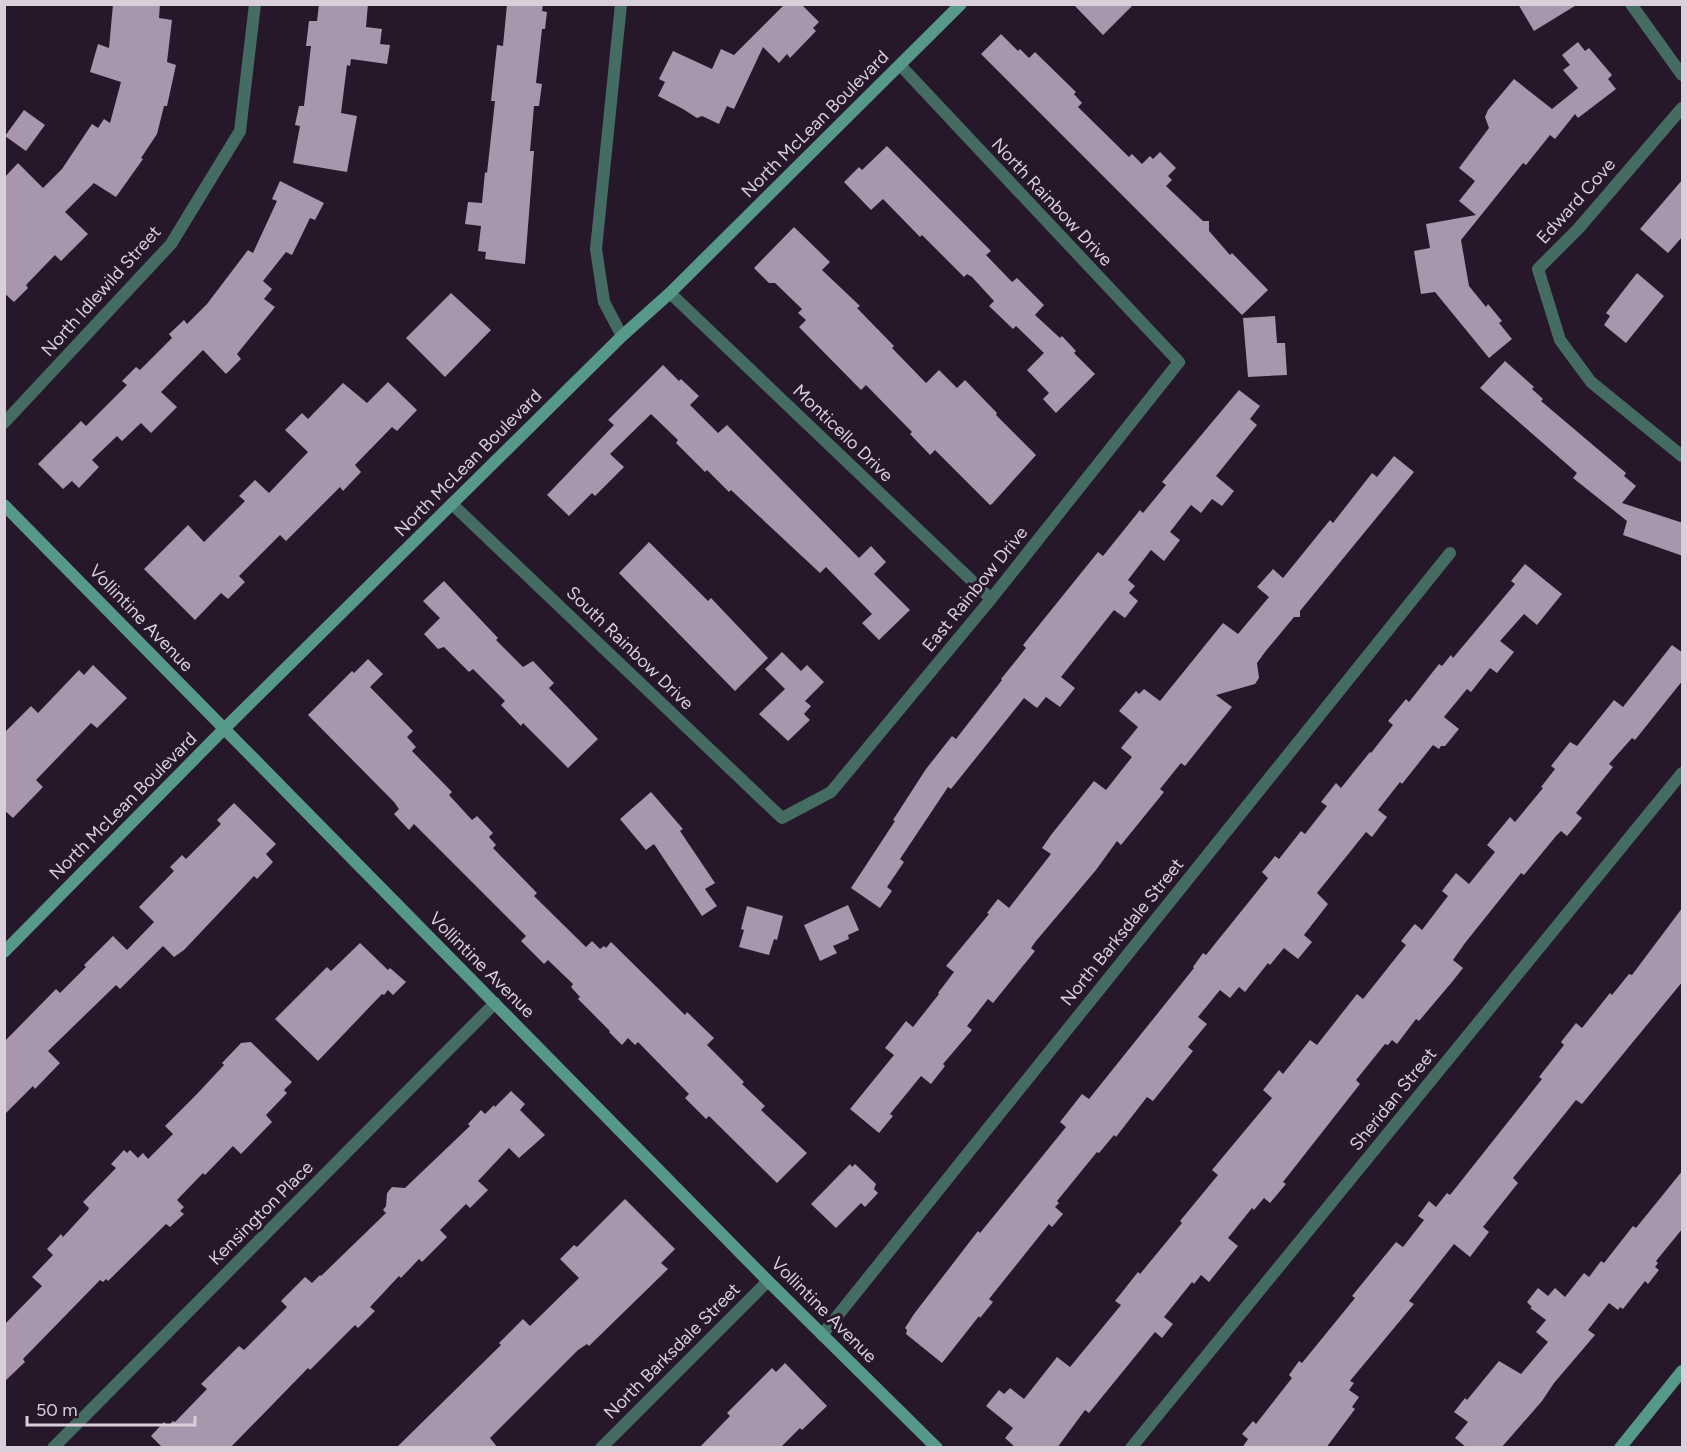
<svg xmlns="http://www.w3.org/2000/svg" width="1687" height="1452" viewBox="0 0 1687 1452" font-family="Figtree,sans-serif">
<style>
.building{fill:#a896ac}
.lines{fill:none;stroke-linecap:round;stroke-linejoin:round}
.street{stroke:#446c62;stroke-width:12}
.secondary{stroke:#569889;stroke-width:12}
.labels{text-anchor:middle;stroke-width:6;stroke-linejoin:round;paint-order:stroke}
.street-label{font-size:18px;fill:#d9cfdb;stroke:#26182a}
</style>
<rect width="100%" height="100%" fill="#26182a"/>
<path class="building" d="M113 4H160L159 18 172 20 167 62 176 65 167 106H164L157 134 141 158 143 159 116 197 94 183 65 212 88 234 61 261 55 255 26 285 28 288 14 302 4 293V178L18 163 43 188 62 169 92 124 98 128 104 119 110 123 121 82 90 72 98 44 109 48Z
M319 4H368L366 27 382 29 380 44 390 45 387 64 351 59 350 66 347 65 341 113 357 116 347 172 293 163 300 126 295 125 299 106H304L311 46H306L309 21H317Z
M507 4H543L542 11 547 12 545 29H542L536 83 542 84 539 106H534L530 151H534L525 264 485 259 486 252 478 251 481 226 465 224 468 202 482 203 485 172 487 173 495 101H491L497 45 503 46Z
M785 4H801L819 22 813 28 816 31 790 58 787 54 779 63 763 47 734 109 727 106 719 124 702 116 697 118 683 109 658 96 665 82 659 79 673 51 712 69 721 49 734 55Z
M1073 4H1134L1103 35Z
M1518 4H1578L1534 31Z
M1001 34 1018 51 1020 49 1029 58 1035 52 1076 92 1074 94 1082 103 1078 107 1129 157 1132 154 1142 164 1150 156 1153 159 1160 152 1176 168 1168 176 1172 180 1166 186 1203 221H1209V231L1230 255 1232 253 1268 290 1242 315 981 54Z
M1578 42 1585 51 1589 48 1612 75 1608 79 1616 89 1578 118 1575 114 1555 139 1550 135 1526 165 1523 163 1461 240 1469 286 1486 307 1488 304 1502 321 1499 323 1512 339 1489 358 1435 292 1421 294 1414 251 1430 248 1426 224 1476 215 1459 201 1475 181 1459 168 1489 128 1485 117 1488 110 1514 79 1552 109 1578 88 1563 70 1570 65 1562 55Z
M24 110 45 125 26 151 5 136Z
M887 146 991 251 986 255 1012 282 1017 278 1044 305 1035 315 1060 338 1062 336 1076 351 1074 353 1095 374 1056 413 1043 399 1049 393 1027 370 1044 353 1016 326 1013 329 989 306 994 301 972 277 967 274 964 277 922 235 920 237 883 199 871 210 844 182 859 167 862 170Z
M1683 179V236L1668 253 1640 229Z
M280 181 324 203 315 220 310 218 292 255 286 252 263 281 272 289 264 299 275 307 237 354 241 359 226 374 203 350 161 392 177 407 151 433 141 423 122 441 117 436 92 460 99 467 79 488 72 481 63 489 38 464 81 421 86 426 127 385 122 381 136 367 140 370 172 338 169 334 184 320 187 324 207 304 248 250 253 253 277 201 272 199Z
M794 227 830 262 822 270 860 306 857 308 894 346 892 348 926 383 939 370 957 388 965 380 997 413 996 415 1036 455 992 504 990 505 935 450 930 455 910 434 912 432 866 385 861 390 799 327 806 320 798 313 802 309 775 283H769L754 268Z
M1637 273 1664 296 1626 343 1604 325 1610 316 1606 313Z
M451 293 491 330 445 377 406 338Z
M1275 316 1277 343H1285L1287 375 1248 377 1243 318Z
M1505 361 1534 387 1532 389 1543 399 1541 401 1626 473 1624 476 1636 486 1622 503 1683 523V556L1623 535 1627 521 1573 478 1577 473 1480 388Z
M663 365 679 381 681 379 699 396 690 405 718 433 727 425 859 558 871 546 886 562 874 574 910 610 879 640 862 623 872 614 826 567 820 573 731 490 729 492 707 470 705 472 676 443 678 440 651 414 610 454 624 467 595 496 592 493 569 516 547 495 614 425 608 420Z
M388 382 417 410 397 431 392 427 355 465 361 472 343 491 340 487 286 541 280 535 239 576 245 582 228 599 221 593 195 620 144 569 188 525 204 542 245 501 239 496 255 480 269 493 308 452 285 430 302 413 308 419 343 383 367 403Z
M1239 390 1260 406 1250 419 1257 425 1216 476 1234 491 1222 506 1212 499 1201 513 1191 505 1170 532 1180 540 1164 561 1151 550 1128 580 1135 586 1129 593 1138 601 1125 618 1114 610 1061 677 1075 688 1060 707 1046 697 1037 708 1024 698 951 789 948 787 900 859 904 862 887 887 892 891 880 908 851 888 895 821 893 820 926 769 952 736 956 739 1002 680 1001 679 1026 648 1023 645 1098 552 1103 556 1140 510 1143 513 1166 485 1162 482Z
M1394 456 1414 472 1300 611V617H1294L1265 652 1257 663 1259 678 1255 684 1216 695 1232 707 1185 766 1181 763 1160 789 1164 792 1121 845 1117 841 1096 870 1036 941 1031 948 1035 951 993 1003 988 999 967 1026 972 1030 943 1064 945 1066 931 1084 921 1076 890 1114 893 1116 879 1133 850 1109 894 1055 885 1048 906 1021 913 1027 939 994 938 993 954 972 946 966 989 914 987 913 998 899 1009 908 1051 854 1042 848 1051 835 1094 781 1106 790 1132 757 1121 748 1138 727 1119 711 1136 691 1139 694 1144 689 1160 701 1223 623 1238 634 1269 597 1257 587 1273 569 1283 578 1330 520 1333 523 1372 473 1377 477Z
M649 542 708 601 711 598 768 658 735 691 619 573Z
M1525 564 1562 594 1537 625 1524 614 1500 641 1514 652 1497 673 1490 668 1471 692 1467 689 1444 717 1459 729 1445 746H1441L1439 749 1433 745 1402 784 1400 782 1378 810 1387 817 1372 837 1366 832 1317 893 1328 904 1304 935 1312 942 1298 959 1284 948 1270 965 1268 963 1245 992 1239 987 1230 998 1220 990 1198 1017 1207 1024 1188 1047 1193 1051 1153 1101 1147 1097 1116 1137 1114 1135 1099 1153 1097 1152 1057 1201 1059 1203 1055 1207 1063 1214 1052 1227 1049 1224 989 1299 993 1302 980 1318 979 1316 942 1363 906 1334 907 1330 905 1328 914 1314 978 1231 980 1233 1066 1127 1060 1122 1082 1094 1089 1099 1194 968 1193 967 1203 953 1206 955 1268 878 1262 872 1275 856 1279 859 1301 831 1305 834 1327 806 1321 802 1336 783 1341 788 1370 752 1371 753 1393 725 1388 721 1406 699 1409 702 1439 664 1442 666 1451 655 1453 658 1515 584 1511 581Z
M444 581 498 638 496 640 523 667 533 661 554 683 549 688 598 739 568 768 523 723 521 726 501 705 505 701 473 669 469 672 444 647 438 649 424 634 440 618 423 601Z
M1672 645 1683 653V680L1635 740 1632 738 1609 764 1613 767 1576 813 1582 818 1567 836 1561 831 1556 836 1524 875 1521 873 1465 943 1453 960 1463 968 1452 982 1419 1021 1416 1019 1397 1044 1392 1040 1388 1045 1385 1044 1356 1080 1360 1084 1283 1182 1286 1184 1270 1203 1264 1198 1254 1210 1252 1208 1228 1238 1238 1246 1209 1282 1201 1275 1194 1284 1192 1282 1164 1317 1173 1324 1162 1338 1155 1332 1089 1413 1085 1410 1057 1448H1016L1005 1438 1013 1428 986 1406 999 1390 1004 1394 1010 1388 1024 1399 1057 1357 1070 1367 1121 1305 1115 1301 1138 1272 1140 1274 1182 1223 1180 1221 1218 1175 1212 1170 1272 1098 1263 1090 1279 1070 1283 1074 1310 1040 1317 1045 1357 994 1363 999 1406 945 1401 941 1413 926 1415 924 1422 930 1448 896 1442 891 1456 873 1469 884 1495 852 1487 845 1510 817 1515 822 1543 788 1541 787 1555 769 1551 766 1570 742 1577 746 1614 700 1623 707Z
M782 652 801 671 807 665 824 682 805 701 811 706 804 714 810 720 788 741 759 714 785 689 765 669Z
M368 659 383 674 370 687 413 731 407 737 416 747 412 751 452 792 449 795 472 820 477 816 493 833 489 837 496 845 493 848 537 893 534 896 586 947 592 941 600 949 604 946 606 948 611 942 685 1015 687 1012 714 1038 707 1045 744 1082 742 1084 765 1106 761 1110 807 1153 777 1183 709 1116 706 1119 685 1098 689 1094 638 1042 635 1045 628 1038 622 1045 609 1032 610 1031 578 999 580 997 571 987 573 984 548 960 544 964 521 941 526 936 414 824 409 830 394 814 399 809 394 802 308 715 352 671 354 673Z
M93 665 127 698 97 728 91 723 36 780 43 787 13 818 4 810V733L31 706 38 713 79 670 84 675Z
M651 792 683 829 680 831 715 883 705 889 717 906 702 916 654 844 646 850 620 819Z
M234 803 276 844 266 854 273 862 257 879 254 876 184 950 174 957 163 946 120 989 116 985 48 1051 60 1063 35 1089 33 1086 4 1115V1042L56 989 60 993 86 967 84 965 113 936 127 950 154 922 139 907 174 871 170 867 182 855 186 859 221 824 217 820Z
M848 905 859 930 848 935 849 939 833 946 837 953 820 961 804 925Z
M747 906 783 916 777 940 774 939 769 955 739 947 744 930 741 929Z
M1683 907V981L1582 1104 1576 1100 1513 1178 1518 1183 1483 1227 1489 1232 1470 1257 1454 1244 1409 1301 1414 1304 1350 1381 1354 1383 1349 1390 1359 1397 1352 1407 1355 1409 1326 1448H1242L1248 1439 1242 1434 1253 1421 1256 1424 1292 1378 1289 1375 1299 1361 1302 1363 1355 1298 1352 1296 1396 1242 1403 1247 1424 1220 1418 1216 1429 1201 1436 1207 1447 1193 1450 1195 1542 1079 1539 1077 1564 1045 1561 1042 1576 1023 1582 1028 1610 993 1612 995 1629 974 1632 975Z
M360 943 388 970 390 968 406 982 393 995 388 990 384 995 382 994 318 1061 275 1019 327 967 331 971Z
M251 1042 292 1082 284 1090 287 1093 266 1115 272 1122 241 1154 233 1146 205 1175 203 1173 177 1200 184 1207 180 1211 184 1214 170 1227 166 1224 108 1281 106 1279 103 1282 100 1280 23 1359 25 1362 4 1382V1325L42 1286 32 1277 53 1255 47 1249 61 1234 63 1237 88 1210 89 1208 83 1202 116 1168 111 1164 124 1150 127 1153 130 1150 138 1158 143 1153 148 1159 173 1134 165 1126 197 1094 224 1065 222 1063 241 1043Z
M511 1091 525 1104 520 1110 545 1135 519 1158 509 1148 478 1181 488 1190 470 1208 466 1204 440 1230 447 1237 422 1262 419 1259 401 1278 399 1276 370 1307 375 1311 358 1328 355 1325 310 1370 308 1368 230 1448H163L151 1436 164 1422 168 1426 173 1421 175 1422 207 1389 201 1384 239 1346 244 1350 287 1307 281 1301 305 1277 312 1283 320 1275 321 1276 386 1213 383 1210 386 1206 387 1193 392 1187 405 1188 470 1126 468 1124 481 1110 485 1114 494 1105 495 1107Z
M850 1164 852 1167 855 1164 876 1184 874 1189 878 1193 865 1207 861 1203 836 1228 811 1204Z
M1683 1170V1228L1656 1261 1658 1263 1655 1267 1659 1270 1648 1284 1645 1281 1623 1309 1620 1307 1618 1310 1609 1303 1588 1330 1595 1335 1554 1383 1542 1401 1501 1448H1467L1455 1438 1468 1422 1454 1412 1465 1398 1467 1400 1499 1361 1521 1374 1548 1342 1536 1332 1546 1320 1530 1308 1532 1307 1527 1302 1538 1288 1548 1296 1555 1288 1565 1297 1584 1273 1589 1277 1601 1261 1604 1263 1633 1226 1636 1228Z
M625 1199 675 1249 661 1263 668 1269 589 1346 587 1344 578 1350 490 1438 498 1448H396L501 1345 499 1343 523 1319 530 1326 579 1278 560 1259 574 1245 577 1247Z
M785 1363 827 1406 802 1430 800 1428 780 1448H699L730 1416 727 1413 772 1368 776 1372Z"/>
<g class="lines">
<path class="street" d="M621 4 596 249 604 302 622 336
M1631 4 1682 75
M1682 108 1578 229 1538 269 1560 340 1591 382 1682 456
M670 293 991 599
M4 423 171 244 240 131 255 4
M452 504 782 818 831 792 991 599 1179 362 900 65
M822 1335 1450 553
M53 1448 495 1003
M601 1448 768 1281
M1131 1448 1682 773"/>
<path class="secondary" d="M4 505 768 1281 937 1448
M4 952 224 729 622 336 670 293 961 4
M1620 1448 1682 1371"/>
</g>
<g class="labels">
<g class="street-label">
<text transform="translate(815 124) rotate(-45)" y="6">North McLean Boulevard</text>
<text transform="translate(1576 201) rotate(-48)" y="6">Edward Cove</text>
<text transform="translate(1052 202) rotate(47)" y="6">North Rainbow Drive</text>
<text transform="translate(101 291) rotate(-48)" y="6">North Idlewild Street</text>
<text transform="translate(843 433) rotate(44)" y="6">Monticello Drive</text>
<text transform="translate(468 463) rotate(-45)" y="6">North McLean Boulevard</text>
<text transform="translate(975 589) rotate(-51)" y="6">East Rainbow Drive</text>
<text transform="translate(141 618) rotate(46)" y="6">Vollintine Avenue</text>
<text transform="translate(630 648) rotate(44)" y="6">South Rainbow Drive</text>
<text transform="translate(123 806) rotate(-45)" y="6">North McLean Boulevard</text>
<text transform="translate(1122 932) rotate(-51)" y="6">North Barksdale Street</text>
<text transform="translate(482 965) rotate(45)" y="6">Vollintine Avenue</text>
<text transform="translate(1393 1099) rotate(-51)" y="6">Sheridan Street</text>
<text transform="translate(261 1213) rotate(-45)" y="6">Kensington Place</text>
<text transform="translate(824 1310) rotate(45)" y="6">Vollintine Avenue</text>
<text transform="translate(672 1351) rotate(-45)" y="6">North Barksdale Street</text>
</g>
</g>
<rect width="1687" height="1452" fill="none" stroke="#d9cfdb" stroke-width="12"/>
<path d="M27 1416v9h168v-9" fill="none" stroke="#d9cfdb" stroke-width="3"/>
<text x="36" y="1416" font-size="18" fill="#d9cfdb" stroke="#26182a" stroke-width="4.5" paint-order="stroke">50 m</text>
</svg>
